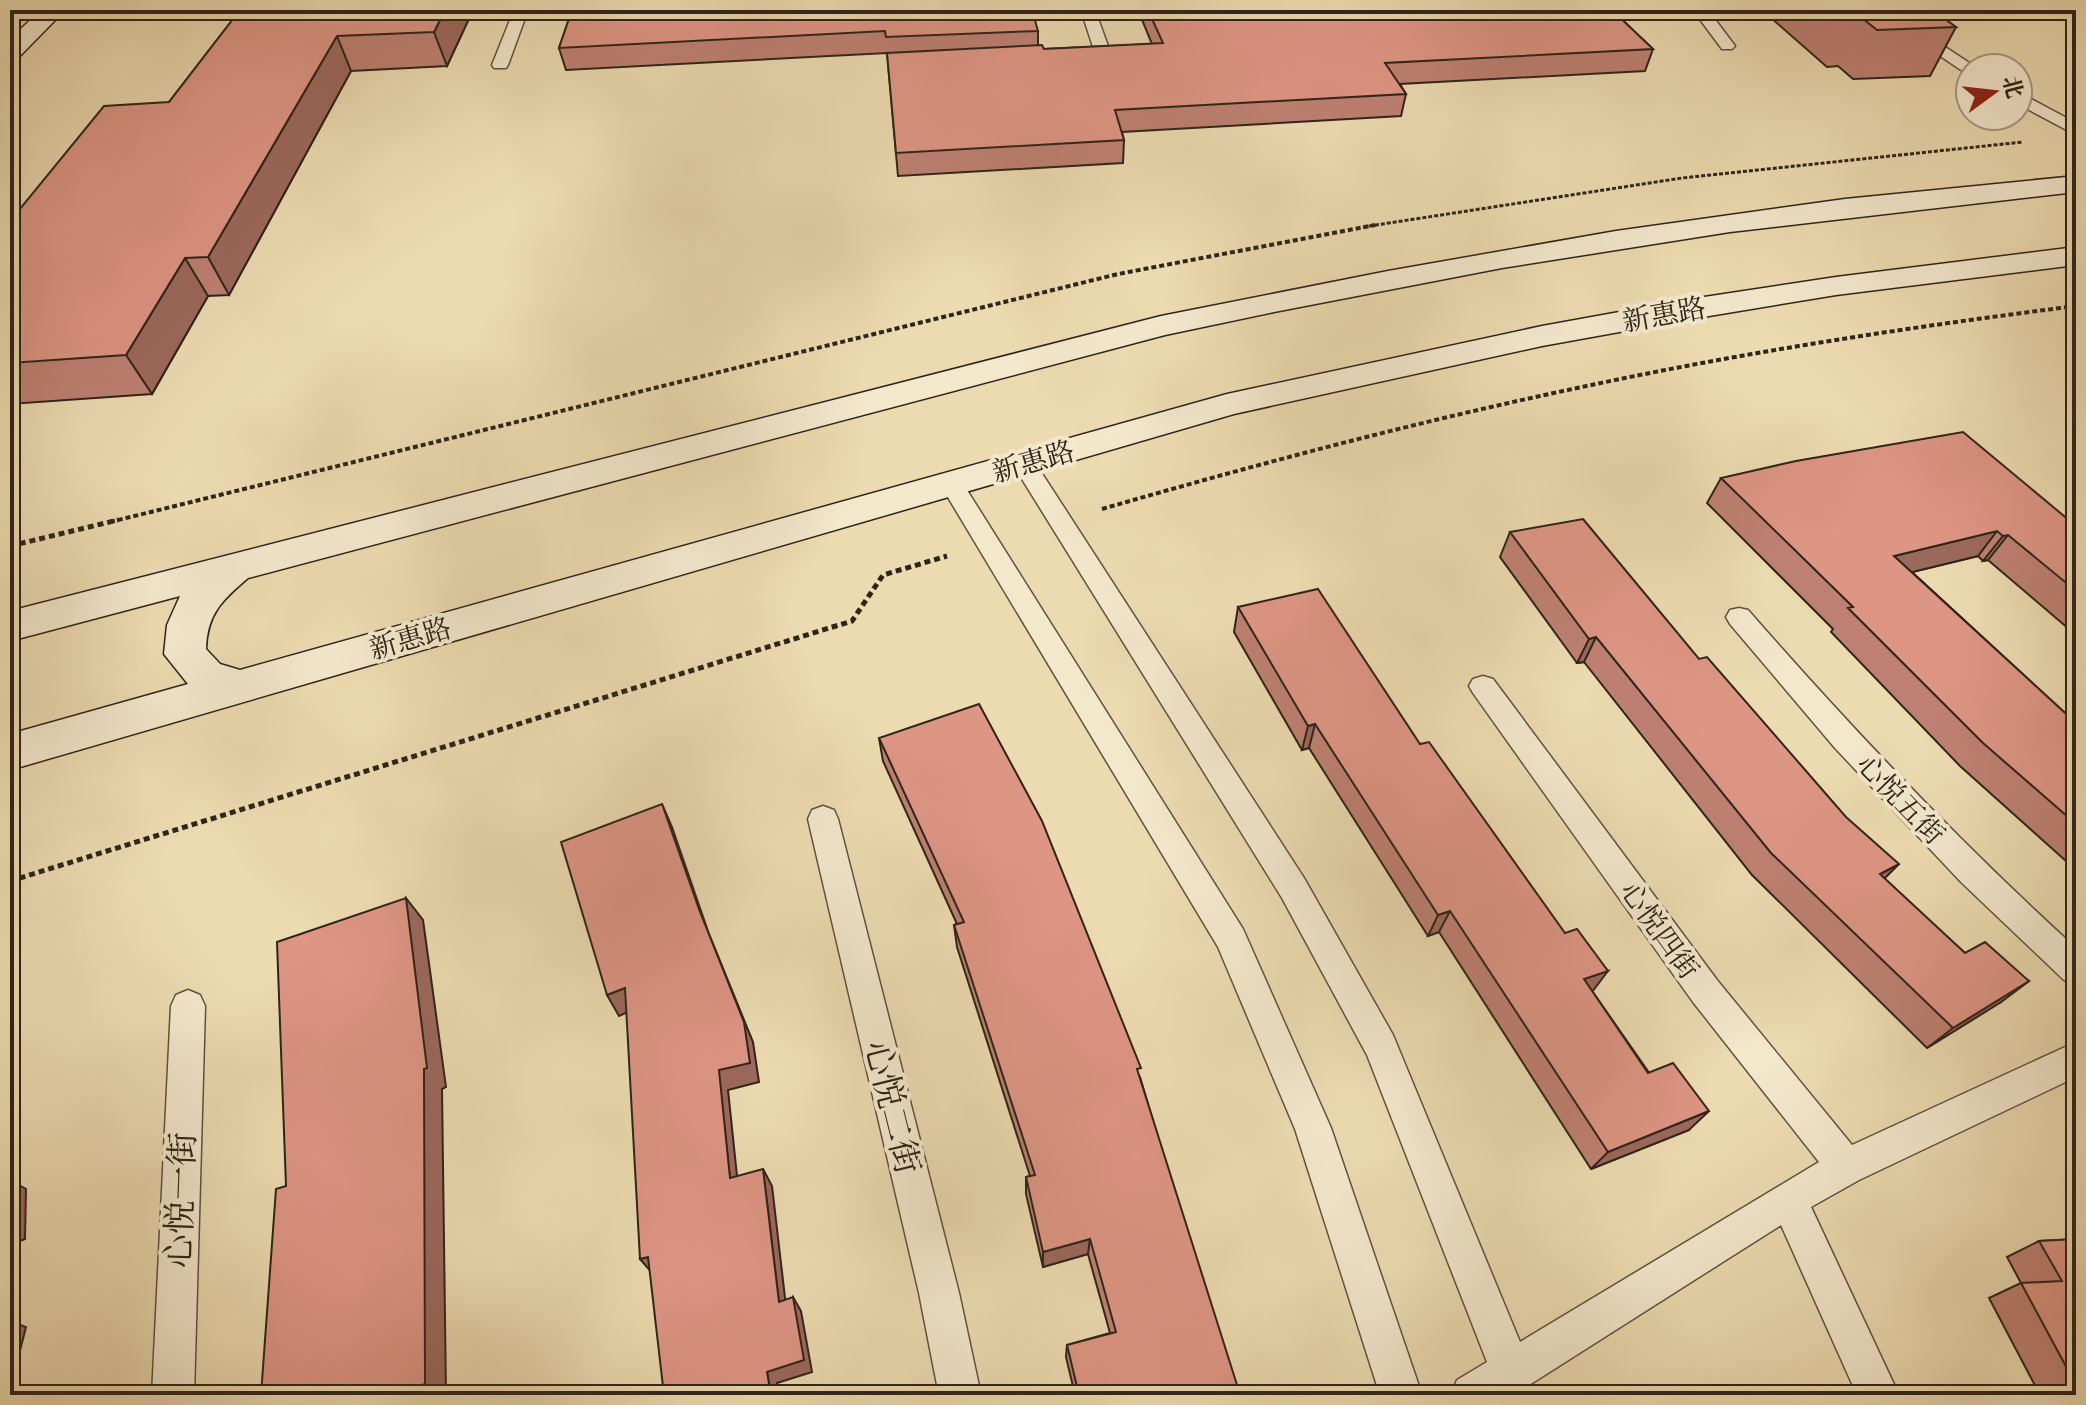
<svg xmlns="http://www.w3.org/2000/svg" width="2086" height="1405" viewBox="0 0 2086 1405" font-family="'Libre Bodoni','Noto Serif SC',serif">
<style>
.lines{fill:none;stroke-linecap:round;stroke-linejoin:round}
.lane-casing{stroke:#5e5240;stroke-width:3}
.secondary-casing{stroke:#2f241a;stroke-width:3}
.path-far2{stroke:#2f241a;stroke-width:3;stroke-dasharray:4 2;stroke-linecap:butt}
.path-far1{stroke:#2f241a;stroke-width:4;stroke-dasharray:5 3;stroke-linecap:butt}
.path{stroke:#2f241a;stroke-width:5;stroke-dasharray:6 4;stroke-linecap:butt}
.lane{fill:#f3e7cc;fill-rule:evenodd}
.secondary{fill:#f3e7cc;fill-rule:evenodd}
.wall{fill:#be8072;stroke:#2f241a;stroke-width:2}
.shaded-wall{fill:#9b685c;stroke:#2f241a;stroke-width:2}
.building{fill:#dd9584;stroke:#2f241a;stroke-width:2}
.labels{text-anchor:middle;stroke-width:8;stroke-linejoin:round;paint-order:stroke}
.street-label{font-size:28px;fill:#2f241a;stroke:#f3e7cc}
.near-street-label{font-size:34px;fill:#2f241a;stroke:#f3e7cc}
</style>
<rect width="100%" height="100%" fill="#ecdab0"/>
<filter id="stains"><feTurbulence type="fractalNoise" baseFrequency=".0025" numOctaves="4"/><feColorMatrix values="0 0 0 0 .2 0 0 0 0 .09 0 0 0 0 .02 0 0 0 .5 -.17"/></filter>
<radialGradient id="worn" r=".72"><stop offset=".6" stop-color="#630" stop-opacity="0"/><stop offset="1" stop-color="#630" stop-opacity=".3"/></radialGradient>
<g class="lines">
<g class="lane-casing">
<path id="lane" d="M514 10H528L508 65 506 68H494L492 65Z
M1081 10H1095L1112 57 1109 60 1079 63 1071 58 1079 53H1095Z
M1693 10H1708L1735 46 1732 49H1722Z
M1872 10H1889L1977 68H1970V74L1964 72Z
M2018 92 2076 123V135L2018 104Z
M1024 456 1032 458 1304 878 1393 1035 1520 1342 1819 1162 1693 1002 1473 693 1469 686 1473 679 1483 676 1493 679 1717 980 1852 1145 2076 1042V1077L1859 1180 1811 1207 1899 1395H1857L1781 1225 1526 1387 1510 1395H1451L1457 1380 1487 1362 1367 1055 1282 898 1012 463 1016 458Z
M952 476 960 479 1243 929 1331 1128 1422 1395H1380L1295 1129 1218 947 940 484 944 479Z
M1739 608 1748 610C1852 729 1959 842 2076 948V984L2064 980 1961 882 1835 748 1730 624 1726 617 1730 610Z
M823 806 834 810 838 819 959 1293 981 1395H939L919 1293 808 819 812 810Z
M188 990 200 995 205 1006 194 1395H152L171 1006 176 995Z"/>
</g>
<g class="secondary-casing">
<path id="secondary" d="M41 10H65L19 57 10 59V39Z
M2076 176V192L1730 232 1502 268 1274 312 1165 335 248 578C222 600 207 614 206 649L220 664 240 670 1227 394 1542 326 1691 299 1836 277 2076 247V265L1836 295 1691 319 1542 346 1234 414 10 770V734L188 684 164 654 167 625 180 596 10 641V611L1161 316 1388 271 1616 231 1845 199Z"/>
</g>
<path class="path-far2" d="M1363 227 1682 178 2023 142"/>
<path class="path-far1" d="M1102 509C1261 463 1420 421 1582 387 1745 352 1910 327 2076 306
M110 522 1118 274 1375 225"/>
<path class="path" d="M10 546 118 520
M10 881 852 621 883 575 947 556"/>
<use href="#lane" class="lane"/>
<use href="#secondary" class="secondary"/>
</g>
<path class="wall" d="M240 10H473L447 66 351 71 229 295 208 296 152 394 10 404V221L169 102Z
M572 10 1038 31V45L1044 49 1152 44 1138 10H1612L1653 49 1645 71 1400 84 1406 94 1401 116 1122 132 1124 140 1123 163 898 176 887 53 566 70 559 48Z
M1762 10H1932L1956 27 1930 76 1853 79 1838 66 1827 67Z
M1721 478 2076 526V635L1988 560 1983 561 1978 556 1912 572 2076 723V870L1960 766 1831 632 1833 629 1707 503Z
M1510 532 1699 659 1884 879 1965 953 2029 981 2001 1002 1927 1048 1752 875 1584 662 1577 663 1500 557Z
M1238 607 1420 744 1689 1130 1591 1169 1439 932 1428 936 1309 748 1302 750 1234 632Z
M879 738 1140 1077 1234 1395H1075L1066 1357 1067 1345 1110 1333 1088 1254 1043 1267 1026 1194V1177L1030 1176 957 947 954 925 957 924 883 761Z
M2076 1239V1395H2040L1989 1298 2021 1283 2007 1257 2039 1241Z"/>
<path class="shaded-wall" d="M445 10H473L447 66 434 32Z
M337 36 351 71 229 295 208 257Z
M185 258 208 296 152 394 126 355Z
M1997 531 1978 556 1876 581 1894 556Z
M2008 535 1988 560 1983 561 2003 536Z
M1596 637 1584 662 1577 663 1589 639Z
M1315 724 1309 748 1302 750 1308 726Z
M662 804 672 827 709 934 753 1042 759 1082 728 1090 739 1195 730 1178 700 912Z
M1899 864 1876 887 1880 874Z
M406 898 423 920 446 1087 442 1089 446 1395H392Z
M1450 911 1439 932 1428 936 1438 915Z
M1608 971 1592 992 1584 979Z
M2029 981 2001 1002 1927 1048 1953 1028Z
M625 988 637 1008 619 1016 607 995Z
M1709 1111 1689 1130 1591 1169 1608 1152Z
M763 1169 772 1186 787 1315 779 1302Z
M10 1180 26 1189 25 1239 10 1245Z
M1090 1239 1088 1254 1043 1267V1252Z
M648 1257 653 1274 640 1259Z
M793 1297 801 1311 812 1372 777 1383 778 1395H771L767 1372Z
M10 1321 26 1327 10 1390Z
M1238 1388 1234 1395H1213Z"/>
<path class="building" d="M240 10H445L434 32 337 36 208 257 185 258 126 355 10 363V221L104 106 169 102Z
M572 10H1032L1038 31 886 37 885 31 559 48Z
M1148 10H1612L1653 49 1385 63 1406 94 1115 110 1124 140 896 153 887 53 1042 45 1044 49 1163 43Z
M1840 10H1932L1956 27 1877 30 1862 18H1851Z
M1963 432 2076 526V591L2008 535 2003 536 1997 531 1894 556 2076 723V824L1983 743 1848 608 1853 607 1721 478 1796 461Z
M1583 519 1699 659 1707 657 1846 817 1899 864 1880 874 1965 953 1985 942 2029 981 1953 1028 1771 853 1596 637 1589 639 1510 532Z
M1318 589 1420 744 1429 742 1565 933 1577 929 1608 971 1584 979 1648 1073 1673 1063 1709 1111 1608 1152 1450 911 1438 915 1315 724 1308 726 1238 607Z
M979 704 1042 821 1141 1068 1137 1069 1238 1388 1213 1395H1079L1067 1345 1116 1332 1090 1239 1043 1252 1026 1177 1035 1175 954 925 964 922 879 738Z
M662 804 700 912 744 1022 750 1063 719 1070 730 1178 763 1169 779 1302 793 1297 804 1360 767 1372 771 1395H664L648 1257 640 1259 625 988 607 995 561 842Z
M406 898 427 1068 424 1069 425 1384 392 1395H261L276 1189 286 1186 277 942Z
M2076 1239V1385L2021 1283 2062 1281 2039 1241Z"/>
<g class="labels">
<g class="street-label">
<text transform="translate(1664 314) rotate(-10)" y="10">新惠路</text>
<text transform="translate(1033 461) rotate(-16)" y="10">新惠路</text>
<text transform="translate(410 638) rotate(-16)" y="10">新惠路</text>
<text transform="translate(1901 799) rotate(46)" y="10">心悦五街</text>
<text transform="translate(1660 930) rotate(54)" y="10">心悦四街</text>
</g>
<g class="near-street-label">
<text transform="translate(893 1107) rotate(76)" y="12">心悦二街</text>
<text transform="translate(180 1200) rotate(-88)" y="12">心悦一街</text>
</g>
</g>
<rect width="2086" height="1405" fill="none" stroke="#ecdab0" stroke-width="40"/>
<rect x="12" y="12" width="2062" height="1381" fill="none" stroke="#2f241a" stroke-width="4"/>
<rect x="20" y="20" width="2046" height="1365" fill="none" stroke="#2f241a" stroke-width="2"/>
<g transform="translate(1994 92) rotate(75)"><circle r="38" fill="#f3e7cc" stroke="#a59985" stroke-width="2"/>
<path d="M0-6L14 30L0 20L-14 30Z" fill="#8f2418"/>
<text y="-12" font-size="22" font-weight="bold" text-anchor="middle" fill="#2f241a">北</text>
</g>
<rect width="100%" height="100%" filter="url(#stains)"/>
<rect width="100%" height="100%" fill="url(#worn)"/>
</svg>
